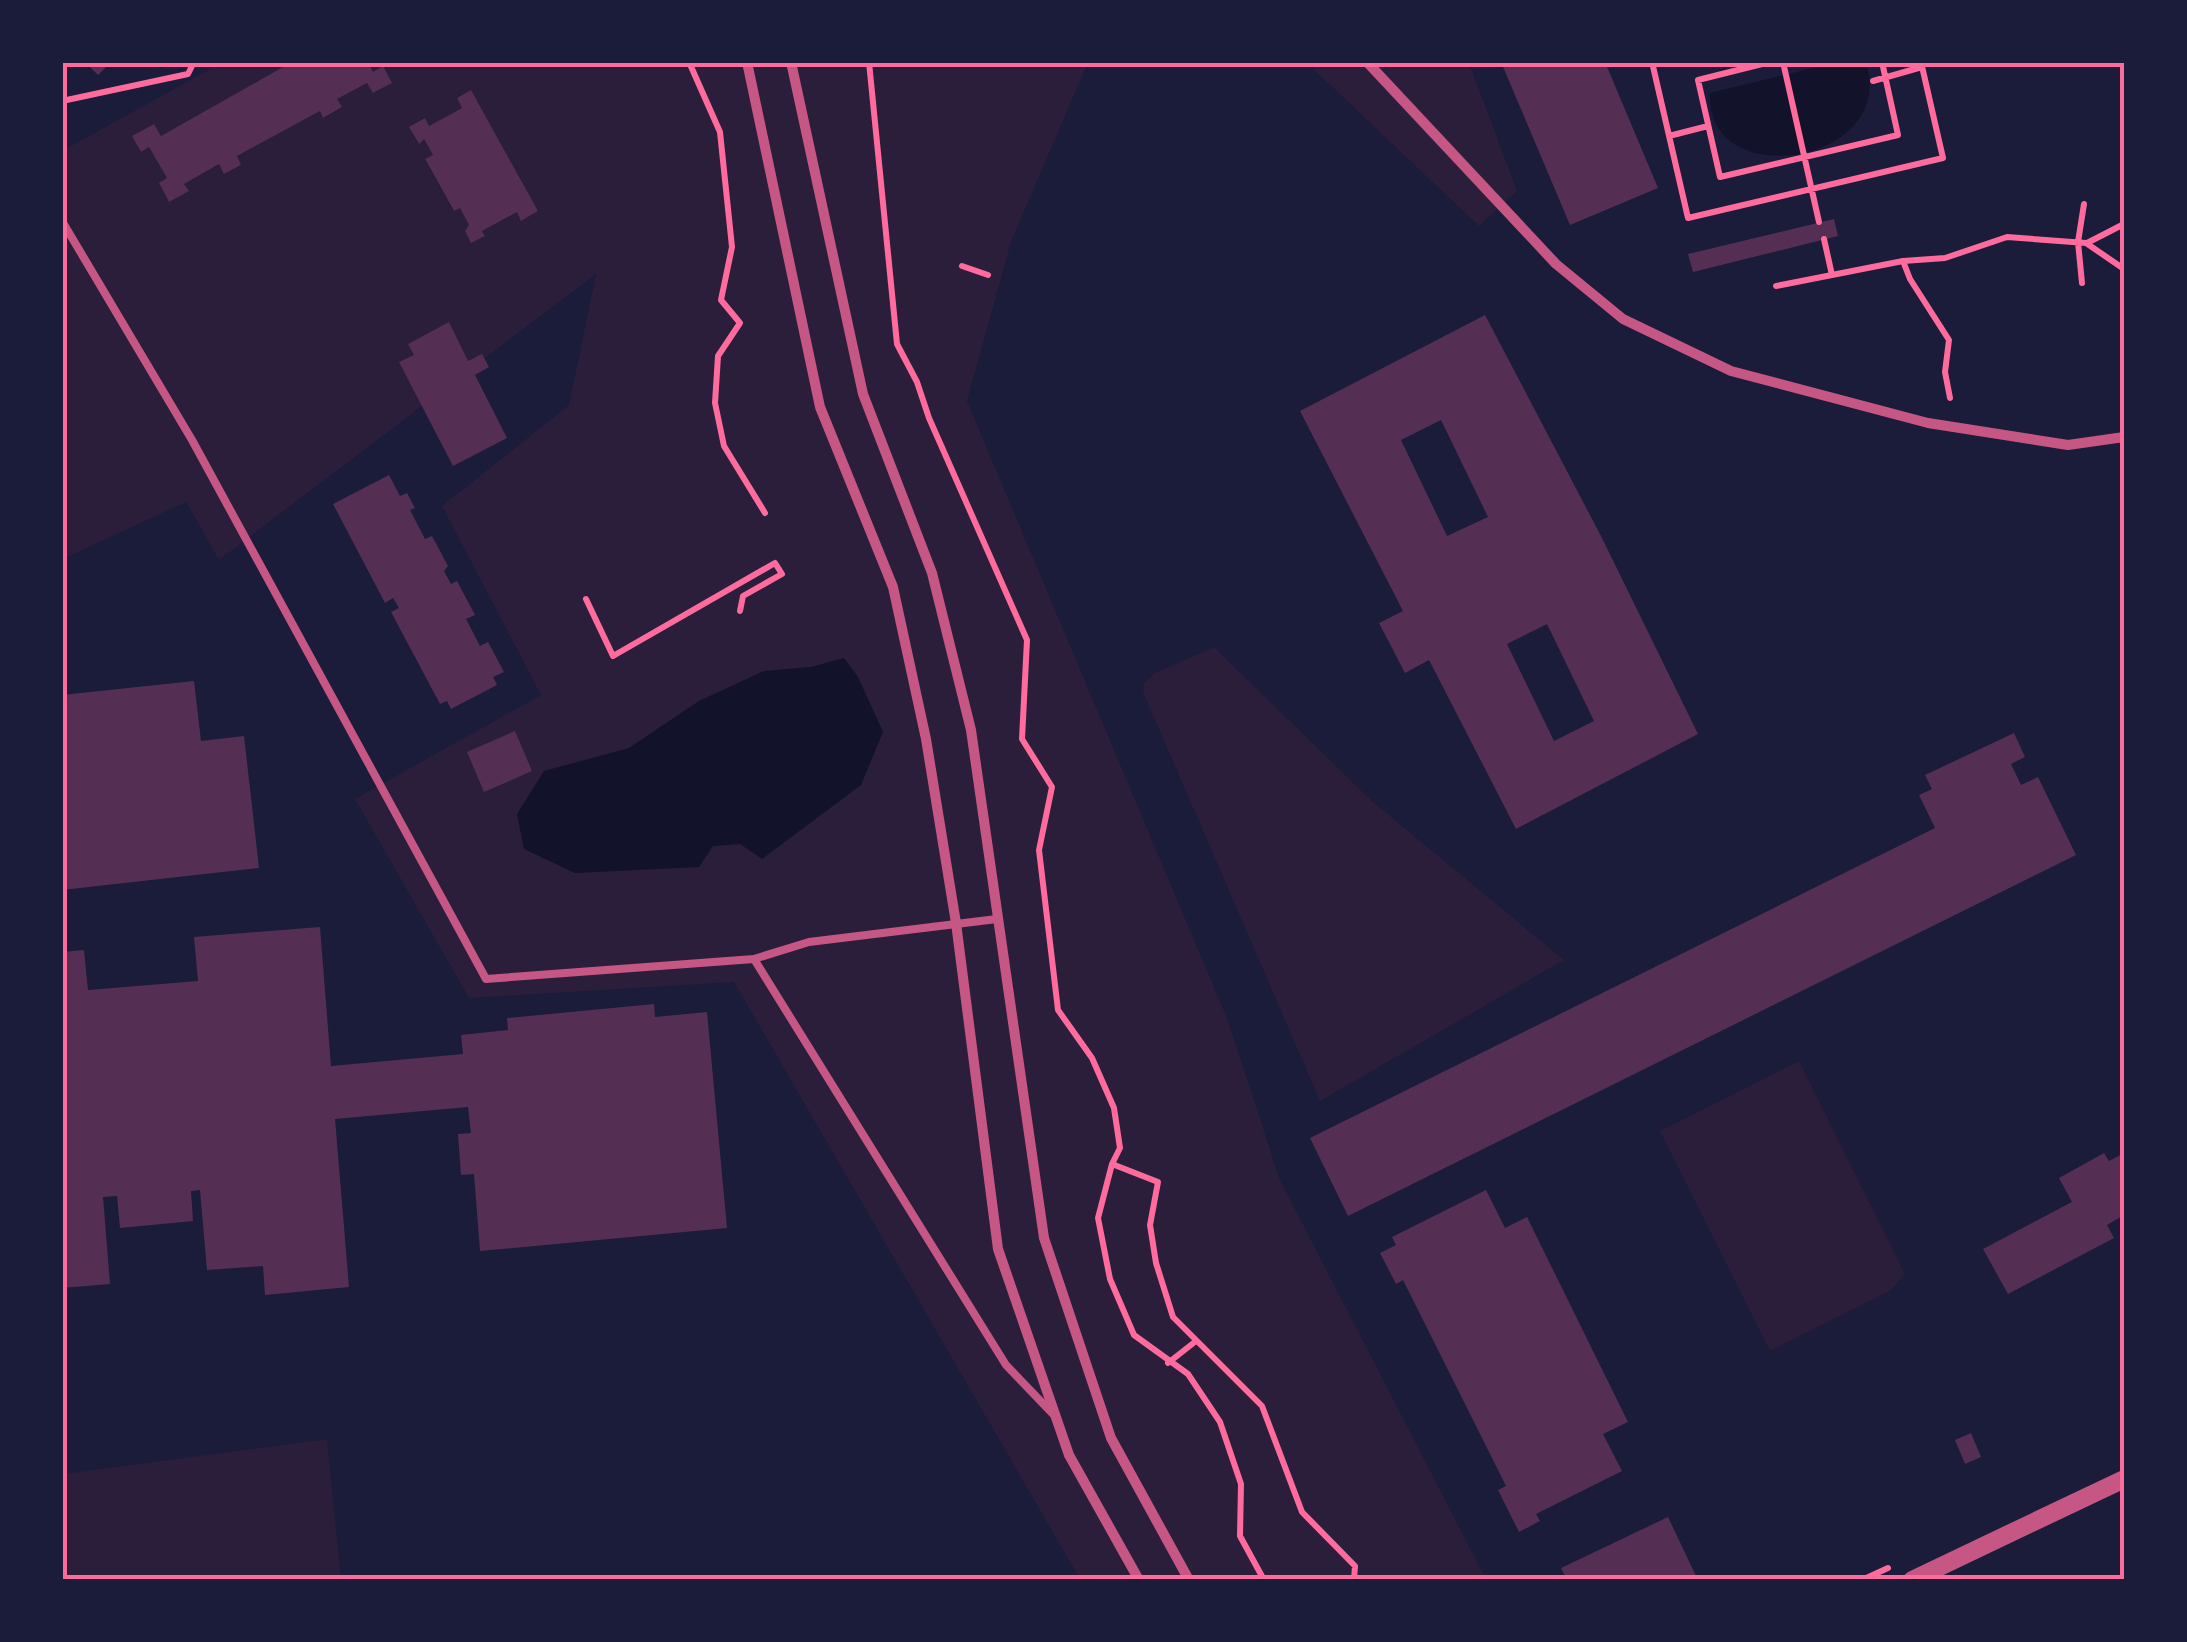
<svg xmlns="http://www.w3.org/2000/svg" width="2187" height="1642" viewBox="0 0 2187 1642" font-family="Karla,sans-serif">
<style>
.green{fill:#2a1e3b;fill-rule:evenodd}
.water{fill:#12122b}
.building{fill:#542f53;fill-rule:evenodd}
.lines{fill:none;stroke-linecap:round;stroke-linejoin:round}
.path{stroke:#ff6b9d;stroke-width:6}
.service{stroke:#c65784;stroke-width:8}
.minor{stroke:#c65784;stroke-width:10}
.tertiary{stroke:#c65784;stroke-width:18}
.neatline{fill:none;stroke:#ff6b9d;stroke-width:4}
</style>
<rect width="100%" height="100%" fill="#1b1b3a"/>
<path class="green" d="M221 63H292L161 136 154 124 133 136 141 152 149 147 167 178 159 184 169 202 188 191 184 184 219 164 225 174 241 165 237 156 320 111 324 118 341 108 337 99 367 83 374 93 391 83 373 72 368 63H1101L1086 67 1011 242 967 401 1227 1018 1280 1180 1486 1579H1080L734 982 469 998 355 799 541 695 442 506 569 405 596 274 219 560 186 502 63 559 62 151ZM471 90 538 211 522 220 517 212 482 231 485 236 471 243 465 231 469 225 460 208 453 211 425 160 433 155 424 139 418 144 410 127 424 118 429 126 462 108 457 98Z
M1307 63H1469L1517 191 1479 226Z
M1214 647 1373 802 1564 960 1320 1101 1143 692 1144 683 1155 673Z
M1799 1061 1905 1274 1890 1291 1770 1351 1660 1131Z
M327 1439 341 1579H63V1474Z"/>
<path class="water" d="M1834 63H1866C1898 164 1705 195 1710 93Z
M844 658 858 677 883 732 861 785 762 859 740 844 713 846 699 867 575 873 524 849 517 814 544 771 629 748 699 701 764 671 811 667Z"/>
<path class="building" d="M85 62H111L98 75Z
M292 62H368L373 72 383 66 392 83 373 93 367 83 337 99 342 107 323 118 320 111 237 156 241 165 224 174 219 164 184 184 189 191 169 202 159 183 167 178 149 147 141 152 132 136 154 124 161 136Z
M1501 62H1605L1658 188 1570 225Z
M471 90 538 211 521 221 517 212 482 231 485 236 471 243 465 231 469 225 460 208 454 211 425 159 433 155 424 139 419 144 409 127 425 118 429 126 462 108 457 98Z
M1834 219 1838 236 1693 272 1688 254Z
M1485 315 1601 536 1698 734 1516 829 1429 660 1405 673 1379 623 1403 611 1300 411ZM1441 420 1488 517 1447 536 1401 440ZM1547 624 1594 721 1554 741 1507 644Z
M449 322 468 361 482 354 489 367 475 375 507 438 453 466 399 362 414 355 408 344Z
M389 475 400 496 407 493 415 508 410 510 425 539 432 536 448 566 444 571 451 584 457 581 475 615 466 619 480 646 488 642 504 672 493 677 497 685 451 709 447 701 440 704 391 612 399 608 393 598 385 603 333 504Z
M194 681 201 741 244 736 259 868 62 890V695Z
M515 731 532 771 484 792 467 752Z
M2014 733 2025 757 2011 764 2021 785 2038 777 2076 855 1348 1216 1310 1138 1935 828 1919 795 1932 789 1925 775Z
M320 927 331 1066 463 1054 461 1035 508 1030 507 1018 654 1004 655 1017 707 1012 727 1228 480 1251 474 1174 461 1175 458 1134 471 1133 468 1107 335 1119 349 1287 265 1295 263 1266 207 1270 200 1190 191 1191 193 1221 120 1228 117 1196 103 1197 110 1284 62 1288V952L84 950 88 990 198 981 194 937Z
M2104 1153 2109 1161 2124 1153V1215L2107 1225 2114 1238 2008 1294 1983 1249 2072 1202 2059 1178Z
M1486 1190 1505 1228 1527 1217 1628 1422 1603 1434 1622 1471 1536 1514 1540 1521 1519 1532 1498 1490 1506 1486 1403 1280 1396 1284 1380 1253 1396 1245 1392 1237Z
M1971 1433 1981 1457 1965 1464 1955 1440Z
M1668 1517 1697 1578 1567 1580 1561 1568Z"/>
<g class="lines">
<path class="path" d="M689 62 720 132 732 247 721 300 740 323 718 356 715 403 724 446 765 513
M869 62 897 344 917 382 929 418 1027 640 1022 739 1052 787 1039 850 1058 1010 1092 1058 1114 1108 1120 1148 1112 1164 1098 1218 1110 1279 1134 1335 1188 1374 1220 1422 1241 1484 1240 1536 1264 1580
M1652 62 1688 218 1943 158 1921 62
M1770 62 1698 80 1720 177 1898 135 1882 62
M1783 62 1819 222
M1873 81 1922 67
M62 101 188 74 194 62
M1669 136 1708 126
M1824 239 1832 275
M2087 243 2124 224
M1903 261 1945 258 2007 237 2086 243 2124 269
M962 266 988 275
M2082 283 2078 242 2084 204
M1776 286 1903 261 1910 279 1949 340 1945 372 1950 398
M586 599 613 656 775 563 782 574 743 596 740 611
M1112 1164 1158 1182 1150 1225 1156 1263 1173 1317 1262 1406 1302 1512 1355 1566 1354 1580
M1168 1363 1196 1341
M1862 1580 1888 1568"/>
<path class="service" d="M62 221 192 440 486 979 754 959 809 942 997 919
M754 959 1006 1365 1053 1414"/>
<path class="minor" d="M747 62 820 407 893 587 926 739 956 923 998 1249 1069 1455 1139 1580
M791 62 863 394 932 573 971 730 1044 1238 1111 1438 1189 1580
M1367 62 1556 264 1623 319 1731 371 1928 423 2068 445 2124 437"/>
<path class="tertiary" d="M1912 1580 2124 1479"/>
</g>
<rect width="2187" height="1642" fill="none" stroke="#1b1b3a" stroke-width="130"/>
<rect x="65" y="65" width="2057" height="1512" class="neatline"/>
</svg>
